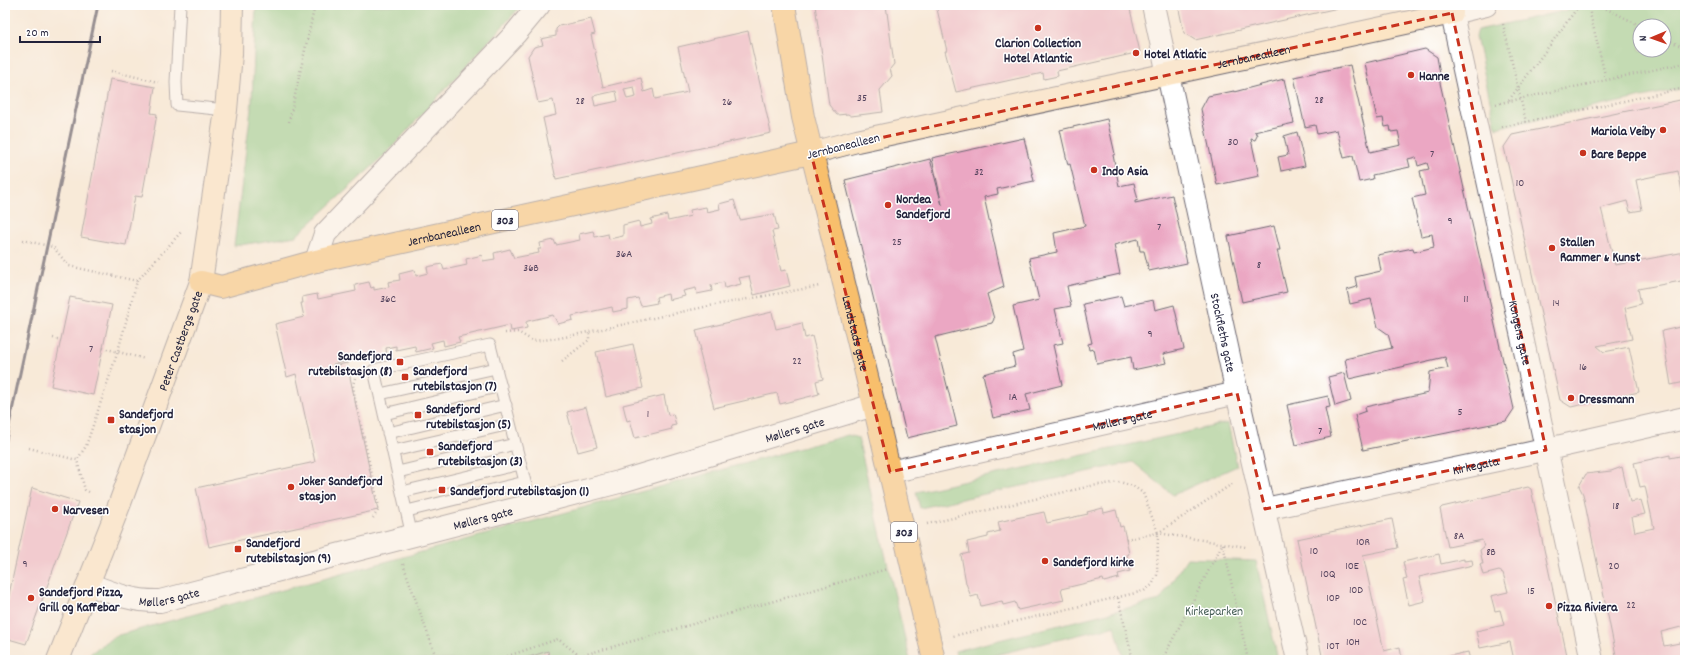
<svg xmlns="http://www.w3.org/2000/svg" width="1690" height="665" viewBox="0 0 1690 665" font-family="Dekko,sans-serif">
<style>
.green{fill:#85cb85;stroke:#547660;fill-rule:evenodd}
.building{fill:#eba7c3;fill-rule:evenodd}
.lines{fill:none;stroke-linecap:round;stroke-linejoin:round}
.lane-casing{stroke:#6d6872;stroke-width:13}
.street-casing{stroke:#6d6872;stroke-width:24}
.secondary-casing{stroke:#6d6872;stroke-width:24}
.primary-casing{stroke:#6d6872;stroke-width:24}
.path{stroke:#6d6872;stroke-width:2.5;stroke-dasharray:1 3;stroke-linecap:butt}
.lane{stroke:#fff;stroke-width:11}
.street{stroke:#fff;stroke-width:22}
.secondary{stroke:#fce5c4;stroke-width:22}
.primary{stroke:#f8bf6c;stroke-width:22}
.rail{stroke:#22223b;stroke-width:3}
.marked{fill:none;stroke:#c8321e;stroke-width:3;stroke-dasharray:8 5;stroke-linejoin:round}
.poi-dot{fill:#c8321e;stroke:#fff;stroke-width:1.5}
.labels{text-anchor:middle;stroke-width:3;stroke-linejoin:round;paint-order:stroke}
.number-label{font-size:11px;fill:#54435d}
.shield{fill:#fff;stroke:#646476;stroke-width:1}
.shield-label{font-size:12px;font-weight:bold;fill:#22223b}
.poi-label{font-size:13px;font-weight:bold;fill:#22223b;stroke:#fff;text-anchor:start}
.street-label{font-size:13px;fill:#22223b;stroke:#fff}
.park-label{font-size:13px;fill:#455d55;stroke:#fff}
</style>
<rect width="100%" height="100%" fill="#fff"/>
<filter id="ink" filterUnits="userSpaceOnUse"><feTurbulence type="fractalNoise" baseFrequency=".025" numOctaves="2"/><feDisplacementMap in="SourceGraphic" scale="8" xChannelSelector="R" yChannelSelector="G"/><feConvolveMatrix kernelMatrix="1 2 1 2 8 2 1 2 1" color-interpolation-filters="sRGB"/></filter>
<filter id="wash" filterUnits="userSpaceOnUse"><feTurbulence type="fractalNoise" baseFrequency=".012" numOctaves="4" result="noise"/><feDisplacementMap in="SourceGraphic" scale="16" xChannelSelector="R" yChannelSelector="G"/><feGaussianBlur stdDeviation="0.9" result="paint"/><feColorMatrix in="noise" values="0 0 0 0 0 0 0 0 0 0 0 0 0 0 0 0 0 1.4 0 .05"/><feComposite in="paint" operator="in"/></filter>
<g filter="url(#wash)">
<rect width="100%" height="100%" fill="#f8ead8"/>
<path class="green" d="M256 5H522L385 155 296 236 234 246 252 101Z
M1590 5H1685V88L1496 128 1476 36 1478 30ZM1640 26H1664V50H1640Z
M1228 423 1237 466 1173 495 1133 462 920 508 916 492Z
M848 435 858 438 910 660H87L91 653 115 636Z
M1187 558 1256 561 1278 660H1124L1115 626 983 658V660H957L955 651 1160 600Z"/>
<g id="blocks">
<path class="building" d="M815 5H886L894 64 890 69 892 76 880 90 883 112 851 116 848 114 837 115 829 105Z
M936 5H1129L1140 52 1057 71 1058 76 1044 79 1043 73 956 92 945 51H947Z
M1178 5H1347V6L1195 40 1184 33Z
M591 19 595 34 591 35 603 87 641 78 644 92 653 89 655 99 688 92 678 47 748 31 771 133 556 179 543 118 556 115 553 100 538 103 528 56 534 47 543 45 541 39 556 36V29L559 26ZM634 87 636 97 627 99 624 89ZM616 91 618 101 595 106 593 96Z
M1425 49 1437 57 1440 74H1438L1514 409 1506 421 1363 450 1355 415 1366 411 1365 407 1428 393 1430 372 1448 368 1445 357 1349 379 1345 359 1392 348 1388 334 1378 327 1371 299 1350 304 1347 290 1357 287 1355 277 1381 271 1378 255 1413 248 1414 252 1434 247 1432 234 1421 236 1412 198 1425 195 1420 171 1429 169 1427 163 1418 166 1416 157 1408 159 1410 167 1372 175 1373 179 1359 182 1353 156 1344 158 1337 130 1317 134 1315 125 1305 127 1294 77 1350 65 1370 152 1401 145 1398 131 1391 132 1390 126 1385 127 1383 118 1377 119 1365 63Z
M110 79 155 87 151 113 157 114 142 197 135 196 126 245 81 237Z
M1284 79 1294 123 1254 132 1258 134 1255 140 1251 139 1259 176 1217 185 1201 109 1208 96 1234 91V92Z
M1685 99V207L1678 171 1636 180 1642 210 1630 212 1627 201 1601 208 1615 265 1685 252V299L1681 281 1638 289 1641 304 1625 308 1632 339 1597 346 1604 352 1629 347 1639 392 1571 407 1560 400 1504 147 1512 135Z
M1107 119 1115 154 1113 155 1119 186 1134 183 1138 200 1135 201V203L1172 195 1187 263 1149 271 1144 251H1140L1138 239 1114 245 1120 274 1067 286 1071 306 1055 309 1063 343 1053 345 1062 385 1026 394 1030 410 993 418 983 374 1015 366 1013 354 1023 351 1013 306 1039 300 1029 258 1057 252 1054 233 1085 226 1070 164 1068 165 1060 130Z
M1297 132 1305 166 1281 171 1278 157 1288 155 1284 136Z
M1024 138 1034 181 997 189 998 194 984 197 1004 287 987 294 994 319 992 323 935 337 957 426 907 438 845 180 930 159 942 205 932 158Z
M734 200 740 220 774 214 778 230 772 231 781 271 786 270 790 286 754 295 749 276 739 278 741 284 725 288 724 282 711 285 712 291 697 294 696 288 683 291 685 296 669 300 668 294 656 297 657 303 641 306 638 298 628 300V309L613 312 612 307 572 316 573 320 558 324 553 315 528 321 526 322 527 328 511 331 510 325 458 337 460 342 444 346 443 340 431 343 433 348 416 352 415 346 396 350V346L386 348 387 358 372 361 371 356 333 364 334 366 347 363 378 510 209 547 196 488 315 462 296 374 287 377 275 324 304 317 301 303H303L302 297 317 294 318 299 356 291 355 285 369 282 371 288 374 287V290L389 287 388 282 400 280 399 274 415 270 416 276 428 273 427 267 442 264 444 270 467 265 466 259 482 255 483 261 495 259 494 253 510 249 514 258 539 253 538 249H541L540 243 554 240 556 245 580 240 579 234 593 231 595 237 608 234 609 239 623 236V225L639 221 640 227 652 224 651 219 667 215 668 221 691 216 690 210 706 207 707 212 720 209 719 204Z
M1274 226 1280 250H1277L1287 292 1242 302 1228 236Z
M1121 296 1124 306 1153 300 1155 310 1174 305 1184 349 1163 354 1166 363 1133 370 1131 357 1097 364 1094 349 1089 350 1088 344 1092 343 1083 304Z
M70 297 112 305 93 395 51 386Z
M772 312 776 329 802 323 805 338 812 336 823 379 816 381 819 394 780 404 777 393 714 408 699 350H701L696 330Z
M1685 326V382L1671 385 1662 331Z
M633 344 643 388 606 397 596 352Z
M1344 373 1351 401 1335 406 1328 377Z
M664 395 668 415 673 414 676 425 671 426 672 429 635 438 630 420 627 421 623 405Z
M1328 396 1330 407 1325 408 1331 437 1296 445 1287 405Z
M586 407 597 447 578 452 567 412Z
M1670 455V458L1685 455V626L1661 632 1664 646 1685 642V660H1617L1583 494 1579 486 1586 474 1611 471 1622 467 1630 502 1641 500 1645 514 1632 517 1635 532 1654 528 1645 486 1640 487 1634 463Z
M1528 487 1531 489 1568 660H1514L1510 642 1480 648 1476 631 1504 625 1500 610 1495 611 1491 596 1508 592 1503 573 1499 571 1483 575 1480 564H1483L1480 550 1484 547 1482 540 1448 547 1440 509 1442 507Z
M32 488 78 502 26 644 5 638V613Z
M1103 508 1104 513 1116 510 1120 527 1123 526 1126 539 1129 554 1127 555 1130 571 1118 574 1119 578 1104 582 1103 579 1061 589 1064 600 1018 610 1015 602 1003 605 1002 601 981 606 978 595 971 597 966 583 961 555 969 553 967 542 988 537V534L1000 531 998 522 1044 512 1047 523 1088 514 1087 512Z
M1392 519 1398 548 1363 555 1384 651 1400 647 1402 660H1323L1297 539Z
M1439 554 1441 564 1464 559V561L1472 560 1473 565 1419 577 1425 601 1409 605 1403 580 1407 579 1403 562Z
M548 651 550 660 563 656 564 660H519Z
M1468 652 1470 660H1435V659Z"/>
</g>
</g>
<g filter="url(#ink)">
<use href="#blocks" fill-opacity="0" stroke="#6d6872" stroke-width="1"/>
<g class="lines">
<g class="lane-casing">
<path id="lane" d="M180 5 176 82 177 105 226 110
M380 394 496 368
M384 414 501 386
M388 433 506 405
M393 451 510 424
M398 472 515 444
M402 492 520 464
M407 511 525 482
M412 536 374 370 490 345 531 505"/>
</g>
<g class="street-casing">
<g id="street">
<path id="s1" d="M1153 5 1237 393 1298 660"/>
<path id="s2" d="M1450 5 1592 660"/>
<path d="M1452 13 1486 5"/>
<path d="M316 261 325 234 515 34 539 5"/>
<path id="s3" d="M890 472 1237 393"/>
<path id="s4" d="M1265 509 1526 454 1685 418"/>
<path id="s5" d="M88 584C112 593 134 602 160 601L619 482 874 405"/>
</g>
</g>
<g class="secondary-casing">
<g id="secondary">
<path id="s6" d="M811 153 857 141 1452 13"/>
<path id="s7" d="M58 660 120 503 201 282 226 110 231 54 232 5"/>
</g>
</g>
<g class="primary-casing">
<g id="primary">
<path id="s8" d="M784 5 803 117 874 405 934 660"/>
<path id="s9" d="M201 282 221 287 316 261 811 153"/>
</g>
</g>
<path class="path" d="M1588 5 1606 79
M1599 5 1641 26
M1503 24 1526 122
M1664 38 1685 48
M111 71 158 82
M1509 100 1578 7
M1496 104 1685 63
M289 122 315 5
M1502 127 1685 88
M23 240 53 247 69 266 137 281 118 351 86 446 77 460
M137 281 182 231
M505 333 518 332 533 341 560 338 709 306 820 286
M53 338 61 340
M103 348 145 359
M562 361 589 340V332
M355 378 353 385 355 398 378 502 379 509 373 518
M29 448 77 460 85 490 91 493
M1232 484 1158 533 1246 547
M927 524 1091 486 1120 482 1133 486 1143 493 1158 533 1157 575 1152 585 1144 591 953 636
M1126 539 1158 533
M1223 544 1248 660
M403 564 437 660
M1118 598 1133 660
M580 656 887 569
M496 660 558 639 580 656
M1162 660 1223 543"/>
<use href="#lane" class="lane"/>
<use href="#street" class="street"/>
<use href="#secondary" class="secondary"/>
<use href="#primary" class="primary"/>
<path class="rail" d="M5 444 98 5"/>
</g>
</g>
<path d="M0 0H1690V665H0ZM1452 13 1546 450 1265 509 1237 393 890 472 811 153Z" fill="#f8ead8" fill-opacity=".55" fill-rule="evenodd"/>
<path class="marked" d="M1452 13 1546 450 1265 509 1237 393 890 472 811 153Z"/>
<g class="poi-dot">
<circle cx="1038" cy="28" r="4"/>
<circle cx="1136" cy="53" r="4"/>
<circle cx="1411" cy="75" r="4"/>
<circle cx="1663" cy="130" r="4"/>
<circle cx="1583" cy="153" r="4"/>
<circle cx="1094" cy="170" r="4"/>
<circle cx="888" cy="205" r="4"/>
<circle cx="1552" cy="248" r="4"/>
<rect x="396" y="358" width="8" height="8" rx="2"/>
<rect x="401" y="373" width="8" height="8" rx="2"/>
<circle cx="1571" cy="398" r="4"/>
<rect x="414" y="411" width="8" height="8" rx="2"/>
<rect x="107" y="416" width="8" height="8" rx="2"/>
<rect x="426" y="448" width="8" height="8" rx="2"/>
<circle cx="291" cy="487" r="4"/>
<rect x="438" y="486" width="8" height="8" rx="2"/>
<circle cx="55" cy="509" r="4"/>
<rect x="234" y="545" width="8" height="8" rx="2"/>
<circle cx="1045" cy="561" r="4"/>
<circle cx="31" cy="598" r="4"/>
<circle cx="1549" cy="606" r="4"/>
</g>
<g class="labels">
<g class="number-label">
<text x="862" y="101">35</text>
<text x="1319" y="103">28</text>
<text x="580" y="104">28</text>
<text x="727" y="105">26</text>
<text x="1233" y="145">30</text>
<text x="1432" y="157">7</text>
<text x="979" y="175">32</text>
<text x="1520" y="186">10</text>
<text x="1450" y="224">9</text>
<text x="1159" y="230">7</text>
<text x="897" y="245">25</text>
<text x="624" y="257">36A</text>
<text x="1259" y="268">8</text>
<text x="531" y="271">36B</text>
<text x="388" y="302">36C</text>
<text x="1466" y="302">11</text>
<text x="1556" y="306">14</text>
<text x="1150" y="337">9</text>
<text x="91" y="352">7</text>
<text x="797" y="364">22</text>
<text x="1583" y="370">16</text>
<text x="1013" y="400">1A</text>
<text x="1460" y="415">5</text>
<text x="648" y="417">1</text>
<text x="1320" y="434">7</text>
<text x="1616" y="509">18</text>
<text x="1459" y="539">8A</text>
<text x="1363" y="545">10R</text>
<text x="1314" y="554">10</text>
<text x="1491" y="555">8B</text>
<text x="25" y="567">9</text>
<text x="1352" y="569">10E</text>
<text x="1614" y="569">20</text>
<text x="1328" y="577">10Q</text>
<text x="1356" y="593">10D</text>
<text x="1531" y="594">15</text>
<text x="1333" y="601">10P</text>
<text x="1631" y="608">22</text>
<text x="1360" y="625">10C</text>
<text x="1353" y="645">10H</text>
<text x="1333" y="649">10T</text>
</g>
<g class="shield">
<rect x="492" y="210" width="26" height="20" rx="3"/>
<rect x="891" y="522" width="26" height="20" rx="3"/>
</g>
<g class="shield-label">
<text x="505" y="224">303</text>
<text x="904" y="536">303</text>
</g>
<g class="poi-label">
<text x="1038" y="47" text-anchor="middle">Clarion Collection<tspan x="1038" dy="15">Hotel Atlantic</tspan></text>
<text x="1144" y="58">Hotel Atlatic</text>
<text x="1419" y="80">Hanne</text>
<text x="1655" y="135" text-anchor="end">Mariola Veiby</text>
<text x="1591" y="158">Bare Beppe</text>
<text x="1102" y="175">Indo Asia</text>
<text x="896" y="203">Nordea<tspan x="896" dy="15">Sandefjord</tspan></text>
<text x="1560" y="246">Stallen<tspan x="1560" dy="15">Rammer &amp; Kunst</tspan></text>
<text x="392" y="360" text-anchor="end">Sandefjord<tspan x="392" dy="15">rutebilstasjon (8)</tspan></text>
<text x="413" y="375">Sandefjord<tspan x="413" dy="15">rutebilstasjon (7)</tspan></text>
<text x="1579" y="403">Dressmann</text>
<text x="426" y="413">Sandefjord<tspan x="426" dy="15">rutebilstasjon (5)</tspan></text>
<text x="119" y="418">Sandefjord<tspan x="119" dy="15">stasjon</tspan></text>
<text x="438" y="450">Sandefjord<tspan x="438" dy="15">rutebilstasjon (3)</tspan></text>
<text x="299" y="485">Joker Sandefjord<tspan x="299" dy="15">stasjon</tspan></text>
<text x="450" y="495">Sandefjord rutebilstasjon (1)</text>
<text x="63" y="514">Narvesen</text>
<text x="246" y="547">Sandefjord<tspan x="246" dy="15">rutebilstasjon (9)</tspan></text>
<text x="1053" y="566">Sandefjord kirke</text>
<text x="39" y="596">Sandefjord Pizza,<tspan x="39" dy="15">Grill og Kaffebar</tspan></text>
<text x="1557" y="611">Pizza Riviera</text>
</g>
<g class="street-label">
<text dy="5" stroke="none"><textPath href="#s6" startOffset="453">Jernbanealleen</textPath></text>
<text transform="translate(843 145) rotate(-14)" y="5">Jernbanealleen</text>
<text dy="5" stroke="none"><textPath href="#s9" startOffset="250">Jernbanealleen</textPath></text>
<text dy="5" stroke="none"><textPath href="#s8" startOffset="336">Landstads gate</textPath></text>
<text dy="5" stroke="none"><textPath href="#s1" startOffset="335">Stockfleths gate</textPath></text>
<text dy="5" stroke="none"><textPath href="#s2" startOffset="335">Kongens gate</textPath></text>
<text dy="5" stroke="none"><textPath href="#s7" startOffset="342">Peter Castbergs gate</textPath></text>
<text dy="5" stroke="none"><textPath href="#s3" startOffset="238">Møllers gate</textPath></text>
<text dy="5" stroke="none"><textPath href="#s5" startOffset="732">Møllers gate</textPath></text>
<text dy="5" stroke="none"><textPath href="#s4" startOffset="215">Kirkegata</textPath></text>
<text dy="5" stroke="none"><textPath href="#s5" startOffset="408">Møllers gate</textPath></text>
<text dy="5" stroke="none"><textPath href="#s5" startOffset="84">Møllers gate</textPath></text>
</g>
<g class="park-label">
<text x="1214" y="615">Kirkeparken</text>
</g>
</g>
<rect width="1690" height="665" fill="none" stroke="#fff" stroke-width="20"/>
<g transform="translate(1652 38) rotate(268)"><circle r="19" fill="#ffffff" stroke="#a7a7b1"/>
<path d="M0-3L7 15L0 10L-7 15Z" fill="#c8321e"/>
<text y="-6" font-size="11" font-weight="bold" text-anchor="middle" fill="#22223b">N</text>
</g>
<path d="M20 36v6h80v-6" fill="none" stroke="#22223b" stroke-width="2"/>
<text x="26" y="36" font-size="12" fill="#22223b" stroke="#ffffff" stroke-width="3" paint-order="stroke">20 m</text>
</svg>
